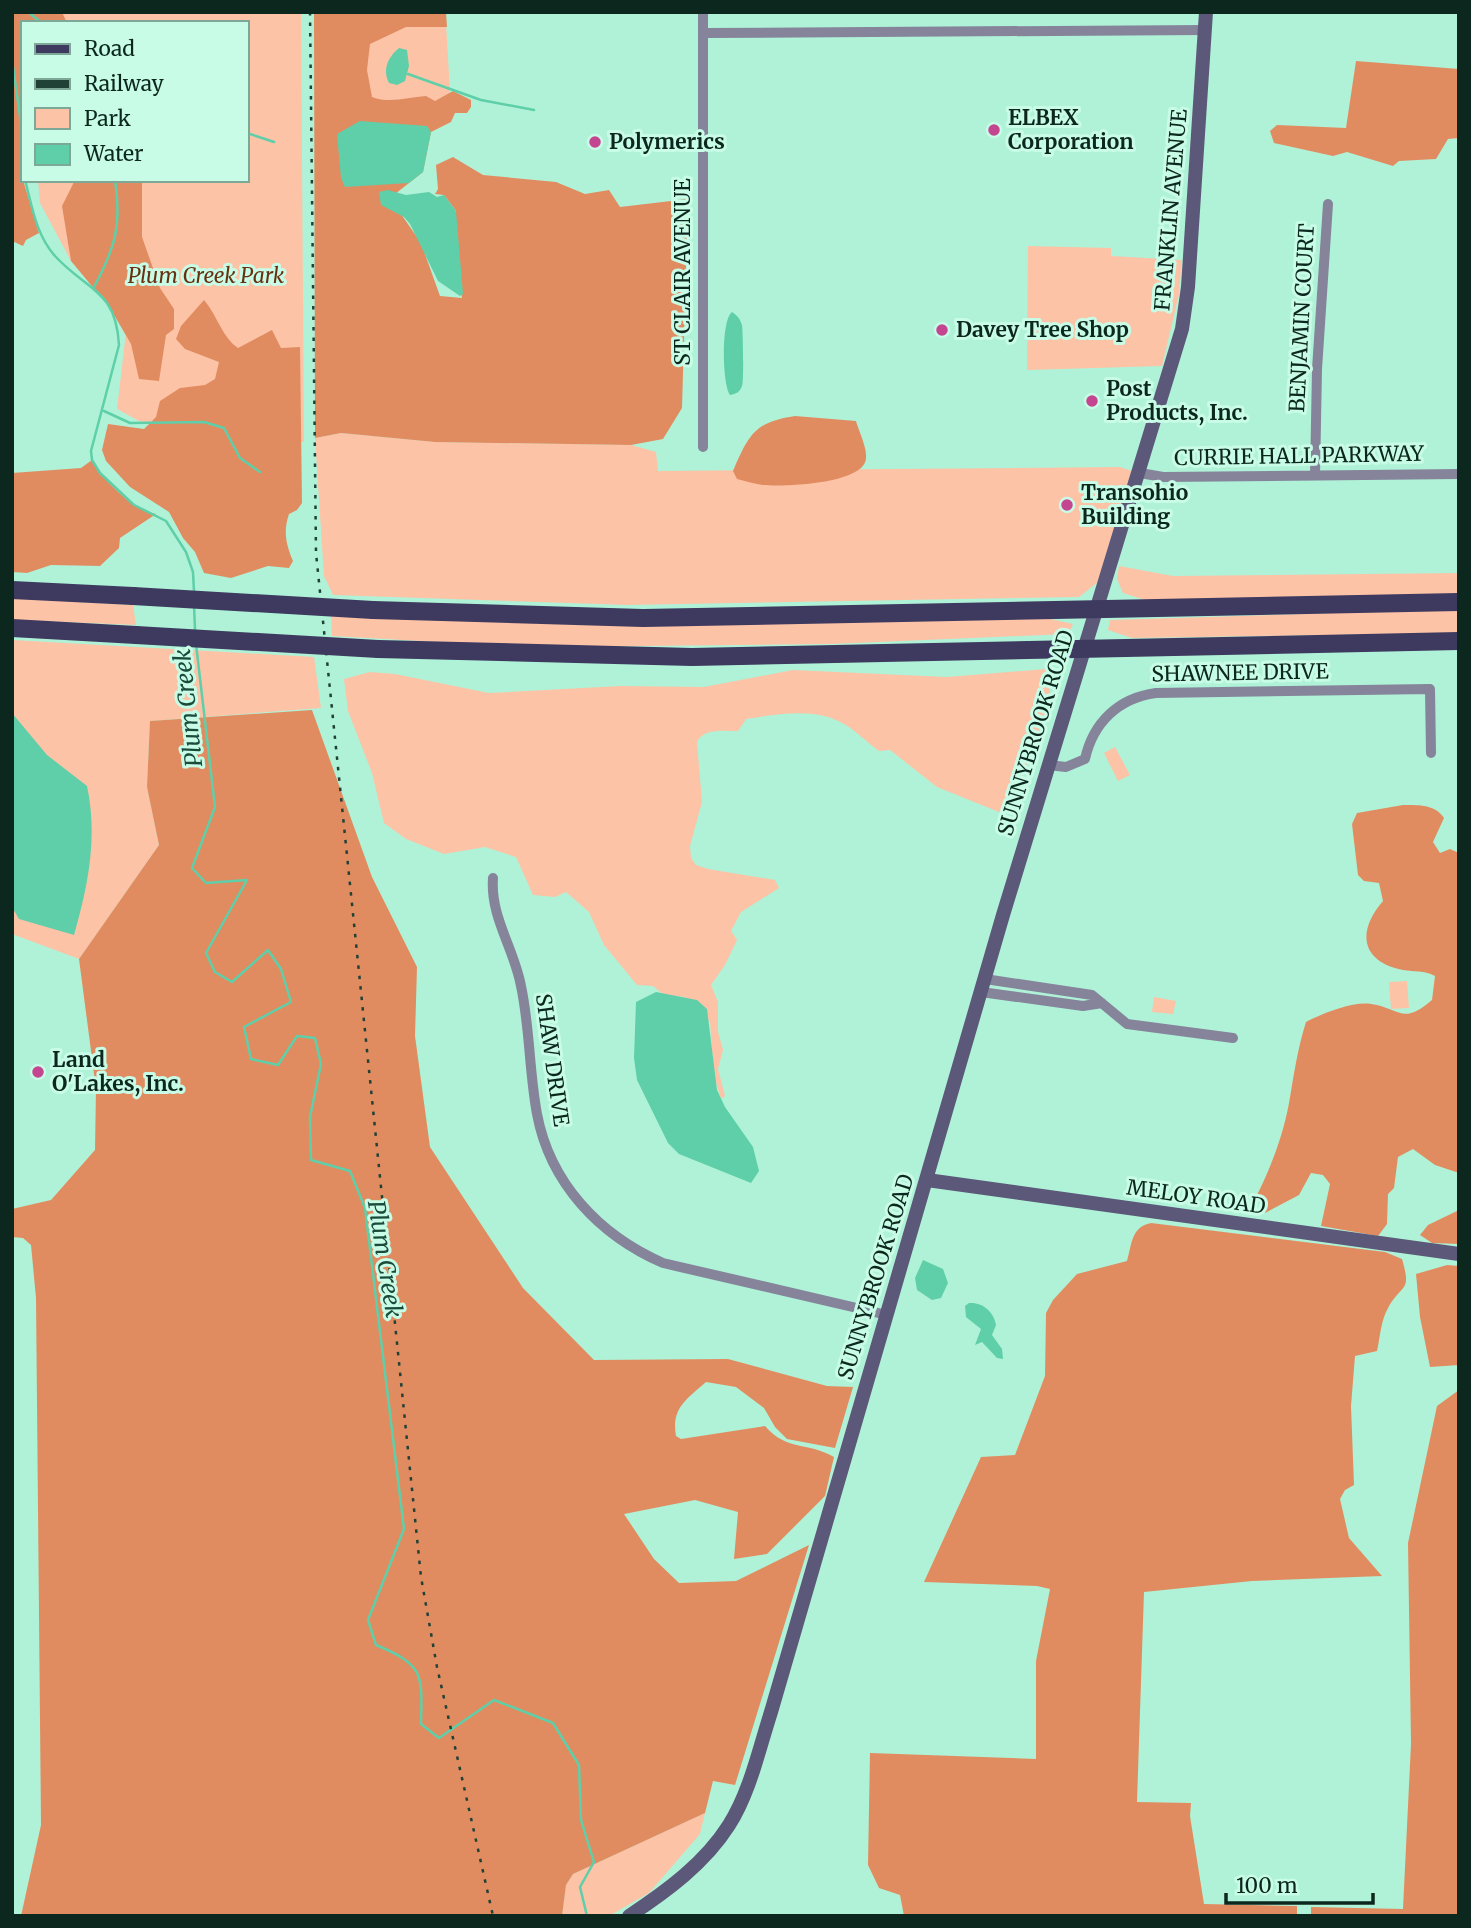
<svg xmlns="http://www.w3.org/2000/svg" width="1471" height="1928" viewBox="0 0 1471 1928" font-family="Merriweather,serif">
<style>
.green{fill:#fcc3a7}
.forest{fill:#e18c60}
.water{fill:#5ecfa8}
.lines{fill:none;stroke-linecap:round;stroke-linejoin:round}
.stream{stroke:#5ecfa8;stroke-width:2.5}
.street{stroke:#85849b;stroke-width:10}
.secondary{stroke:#5b5879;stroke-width:14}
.primary{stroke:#3d395f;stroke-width:18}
.rail{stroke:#204135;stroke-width:2.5;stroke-dasharray:3.5 7;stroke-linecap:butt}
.primary-bridge{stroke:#3d395f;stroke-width:18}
.poi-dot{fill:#c44590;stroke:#c8fce6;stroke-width:2.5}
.labels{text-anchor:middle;stroke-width:6;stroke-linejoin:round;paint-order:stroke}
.poi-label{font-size:21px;font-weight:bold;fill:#0c281e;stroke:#c8fce6;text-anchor:start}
.street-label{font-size:21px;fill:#0c281e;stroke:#c8fce6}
.park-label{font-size:21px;font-style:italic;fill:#673010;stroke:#c8fce6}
.water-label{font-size:23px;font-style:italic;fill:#1a4a3a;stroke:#c8fce6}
</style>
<rect width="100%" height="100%" fill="#b0f2d7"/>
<path class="green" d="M23 12H301L304 442 139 421 117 409 126 332 108 291 71 261 40 203 38 180H247V23H24Z
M446 23 450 92 441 108 374 104 364 96 361 44 377 29Z
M1028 246 1111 248V256L1182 260 1179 294 1162 366 1027 370Z
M341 433 435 442 631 445 656 452 658 471 1120 467 1132 471 1098 582 1079 597 627 605 333 595 324 576 315 438Z
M1119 566 1173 576 1459 573V594L1145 600 1123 593 1117 579Z
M12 598 133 605 136 625 12 620Z
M1459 609V633L1132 638 1108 630 1110 620Z
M331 615 1037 616 1073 624 1068 634 832 644 529 647 332 636Z
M12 640 314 657 321 708 150 721 147 787 159 845 79 959 12 934Z
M1046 669 1052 704 1040 737 1004 814 937 787 890 750 879 751C868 743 856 731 844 724 816 707 777 714 746 719L738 731C723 731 703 728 697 742L702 802 690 846 691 858 696 865 708 869 775 880 779 888 741 912 731 931 737 940 725 965 711 985 718 1002V1032L723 1050 718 1069 725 1096 721 1099 714 1076 710 1022 685 997 664 995 653 986 637 985 604 945 589 912 566 892 555 897 533 895 516 857 485 847 444 854 406 839 384 823 372 773 348 711 344 679 370 672 395 674 489 693 620 686 704 687 793 670 947 677Z
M1115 747 1130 775 1118 781 1104 753Z
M1407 981 1409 1008 1391 1009 1389 982Z
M1154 997 1176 1001 1173 1014 1152 1012Z
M705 1813 700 1834 649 1893 609 1916H562L566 1885 573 1874Z"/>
<path class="forest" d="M12 12H62L67 23H23V180L39 233 26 240 23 246 12 241Z
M314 12H446L447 27H406L370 44 367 70 372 97C390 104 408 97 426 96L435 101 453 91 471 100V107L467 113H455L451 122 431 132 423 172 390 198 421 243 440 296 462 298 455 253 456 211 444 195 435 194 438 189 436 165 453 157 483 175 556 182 585 194 609 190 620 207 688 199 682 408 663 439 631 445 435 442 341 433 315 438Z
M1356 61 1459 69V138L1448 139 1436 159 1399 161 1393 166 1347 152 1333 156 1274 143 1270 131 1277 125 1346 128Z
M75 180H142V237L160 288 174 309V329L166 335 159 381 139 379 131 344 110 308 71 261 62 206Z
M204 300C217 315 222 337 238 348L272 330 281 348 300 347 302 503 297 510 289 514C283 532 286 544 293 561L289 568 268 566 231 578 204 573 195 552 183 538 169 512 130 487 106 461 102 450 108 424 144 429 156 417 160 401 180 388 205 385 215 379 219 362 185 349 176 339 181 326Z
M795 416 856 421C859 432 867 447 866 458 865 484 784 487 763 485 755 484 746 481 737 479L733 471C749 434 755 422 795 416Z
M92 460C106 482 130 508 156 514L120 538 119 548 100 566 51 565 27 573 12 572V473L81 468Z
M312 710 372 877 417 967 415 1036 430 1147 523 1288 594 1360 728 1359 827 1386 853 1387 835 1448 787 1439 775 1427 764 1408 736 1387 706 1382C687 1399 671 1408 676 1436L681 1439 765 1426C788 1452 806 1441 834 1457L825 1496 767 1554 734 1559 738 1512 695 1500 624 1514 654 1559 679 1583 736 1581 809 1545 735 1785 713 1781 705 1813 573 1874 566 1885 562 1916H21L41 1825 36 1298 31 1245 23 1238 12 1237V1209L51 1200 95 1150 96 1089 79 959 159 845 147 787 150 721Z
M1403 805C1418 805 1435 804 1444 818L1433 842 1440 853 1450 849 1459 853V1173L1435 1165 1413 1149 1398 1157 1394 1188 1388 1194 1387 1224 1378 1236 1321 1226 1330 1184 1323 1175 1311 1173 1299 1195 1265 1213 1256 1197C1271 1167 1283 1136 1289 1103 1294 1074 1297 1051 1306 1022 1321 1014 1353 1001 1371 1004 1400 1008 1402 1026 1432 1000L1435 976C1423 970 1415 972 1403 970 1360 961 1357 931 1383 901L1379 883 1364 881 1358 875 1352 824 1357 813Z
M1459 1210V1244L1432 1243 1420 1235 1428 1225Z
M1151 1223 1385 1252 1402 1259C1412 1293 1402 1283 1388 1308 1381 1320 1380 1337 1377 1351L1355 1356 1351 1406 1354 1485 1345 1490 1340 1499 1349 1538 1382 1576 1252 1581 1144 1592 1137 1802 1191 1803 1190 1816 1204 1904 1297 1906V1916H904L900 1895 879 1888 868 1865 870 1753 1036 1759V1661L1050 1589 1037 1586 924 1582 981 1457 1015 1455 1045 1376 1046 1313 1053 1300 1077 1274 1127 1261C1132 1244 1131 1227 1151 1223Z
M1447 1265 1459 1266V1365L1430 1367 1420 1317 1416 1274Z
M1459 1390V1916H1311V1907L1403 1909 1411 1744 1408 1543 1437 1406Z"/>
<path class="water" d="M399 48 407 50 409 66 405 81 397 85 389 83C382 70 388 57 399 48Z
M360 121 427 126 431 132 423 172 409 183 345 187 341 178 337 134Z
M388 190 406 195 429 192 437 197 444 195 456 211 463 294 460 296 438 281 410 224 404 217 381 205 379 192Z
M732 312C738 316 740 319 742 325 743 330 744 382 742 386 740 392 736 394 730 395 722 384 721 320 732 312Z
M12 713 47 755 87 786C98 837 88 886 74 935L19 919 12 907Z
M656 992 697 1000 707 1009 717 1090 725 1107 753 1147 759 1171 751 1183 679 1154 668 1143 637 1080 634 1058 636 1002Z
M923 1260 943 1269 948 1283 941 1298 932 1300 917 1290 915 1278Z
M969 1303C983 1302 994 1312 996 1325L992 1335 1002 1349 1003 1359 997 1358 982 1342 975 1345 981 1329 966 1317 965 1306Z"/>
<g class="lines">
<path class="stream" d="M28 12 42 23
M12 60 23 137
M408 74 481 100 534 110
M247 133 274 142
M25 180C32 206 36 235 55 256 87 291 116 289 119 345L91 451 92 460 100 473 134 505 166 521 186 552 193 572 194 592
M94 287C115 248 122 226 115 180
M104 411 130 423 204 422 224 428 240 458 260 472
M194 605 195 630
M196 644 215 807 192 868 206 883 247 880 206 953 215 972 232 982 268 950 281 969 291 1002 244 1027 251 1059 278 1065 297 1036 315 1038 321 1064 310 1117 311 1160 350 1171 365 1208 404 1529 368 1620 376 1645C425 1665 422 1675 421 1724L439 1738 494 1700 553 1723 579 1765 581 1820 594 1862 580 1887 587 1916"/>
<path class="street" d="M703 12V447
M703 33 1205 30
M1140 473 1163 477 1459 474
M1315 475 1317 369 1328 204
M1048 765 1066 767 1085 759C1093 723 1118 698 1156 693L1430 689 1431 753
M493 878C490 917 514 948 521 986 530 1028 529 1071 537 1114 550 1183 599 1235 663 1263L887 1315
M985 979 1092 995 1127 1024 1233 1038
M981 992 1083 1006 1102 1003"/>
<path class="secondary" d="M927 1180 1459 1254
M629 1916C667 1891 705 1863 729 1825 750 1792 759 1749 771 1712L1003 915 1182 329 1188 287 1206 12"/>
<path class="primary" d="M12 590 133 596
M373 610 643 618 1459 602
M12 628 136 635
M378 649 692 657 1459 641"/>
<path class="rail" d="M310 12 316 553 421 1577 437 1667 493 1916"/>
<path class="primary-bridge" d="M133 596 373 610
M136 635 378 649"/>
</g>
<g class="poi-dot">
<circle cx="994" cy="130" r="7"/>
<circle cx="595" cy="142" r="7"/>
<circle cx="942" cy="330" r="7"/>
<circle cx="1092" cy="401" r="7"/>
<circle cx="1067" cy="505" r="7"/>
<circle cx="38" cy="1072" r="7"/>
</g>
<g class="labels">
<g class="poi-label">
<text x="1008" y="125">ELBEX<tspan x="1008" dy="24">Corporation</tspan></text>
<text x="609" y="149">Polymerics</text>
<text x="956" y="337">Davey Tree Shop</text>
<text x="1106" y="396">Post<tspan x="1106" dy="24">Products, Inc.</tspan></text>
<text x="1081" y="500">Transohio<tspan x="1081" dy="24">Building</tspan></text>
<text x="52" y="1067">Land<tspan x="52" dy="24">O'Lakes, Inc.</tspan></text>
</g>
<g class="street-label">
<text transform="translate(1171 210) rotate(-85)" y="7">FRANKLIN AVENUE</text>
<text transform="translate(683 272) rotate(-90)" y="7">ST CLAIR AVENUE</text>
<text transform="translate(1302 318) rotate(-87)" y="7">BENJAMIN COURT</text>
<text transform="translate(1299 456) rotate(-1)" y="7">CURRIE HALL PARKWAY</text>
<text transform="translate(1240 673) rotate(-1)" y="7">SHAWNEE DRIVE</text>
<text transform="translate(1036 733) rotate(-73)" y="7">SUNNYBROOK ROAD</text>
<text transform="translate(552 1060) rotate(82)" y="7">SHAW DRIVE</text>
<text transform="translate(1196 1197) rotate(8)" y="7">MELOY ROAD</text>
<text transform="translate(876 1277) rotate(-73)" y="7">SUNNYBROOK ROAD</text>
</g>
<g class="park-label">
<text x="206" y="283">Plum Creek Park</text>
</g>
<g class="water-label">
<text transform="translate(188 708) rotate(-96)" y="8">Plum Creek</text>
<text transform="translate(385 1259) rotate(81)" y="8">Plum Creek</text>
</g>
</g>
<rect width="1471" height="1928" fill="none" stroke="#0c281e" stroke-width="28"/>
<rect x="21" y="21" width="228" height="161" fill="#c8fce6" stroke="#7da796" stroke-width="2"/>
<rect x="35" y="44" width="35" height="10" fill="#3d395f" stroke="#7da796" stroke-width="2"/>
<text x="84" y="56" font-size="21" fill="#0c281e">Road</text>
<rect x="35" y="79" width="35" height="10" fill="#204135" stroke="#7da796" stroke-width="2"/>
<text x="84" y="91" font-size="21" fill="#0c281e">Railway</text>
<rect x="35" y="108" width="35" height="21" fill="#fcc3a7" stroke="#7da796" stroke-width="2"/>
<text x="84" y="126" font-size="21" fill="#0c281e">Park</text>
<rect x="35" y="144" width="35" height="21" fill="#5ecfa8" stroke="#7da796" stroke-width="2"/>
<text x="84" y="161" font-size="21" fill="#0c281e">Water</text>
<path d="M1226 1893v10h147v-10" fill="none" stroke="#0c281e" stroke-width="3.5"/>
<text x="1236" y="1893" font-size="21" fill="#0c281e" stroke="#c8fce6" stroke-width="5" paint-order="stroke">100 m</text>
</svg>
